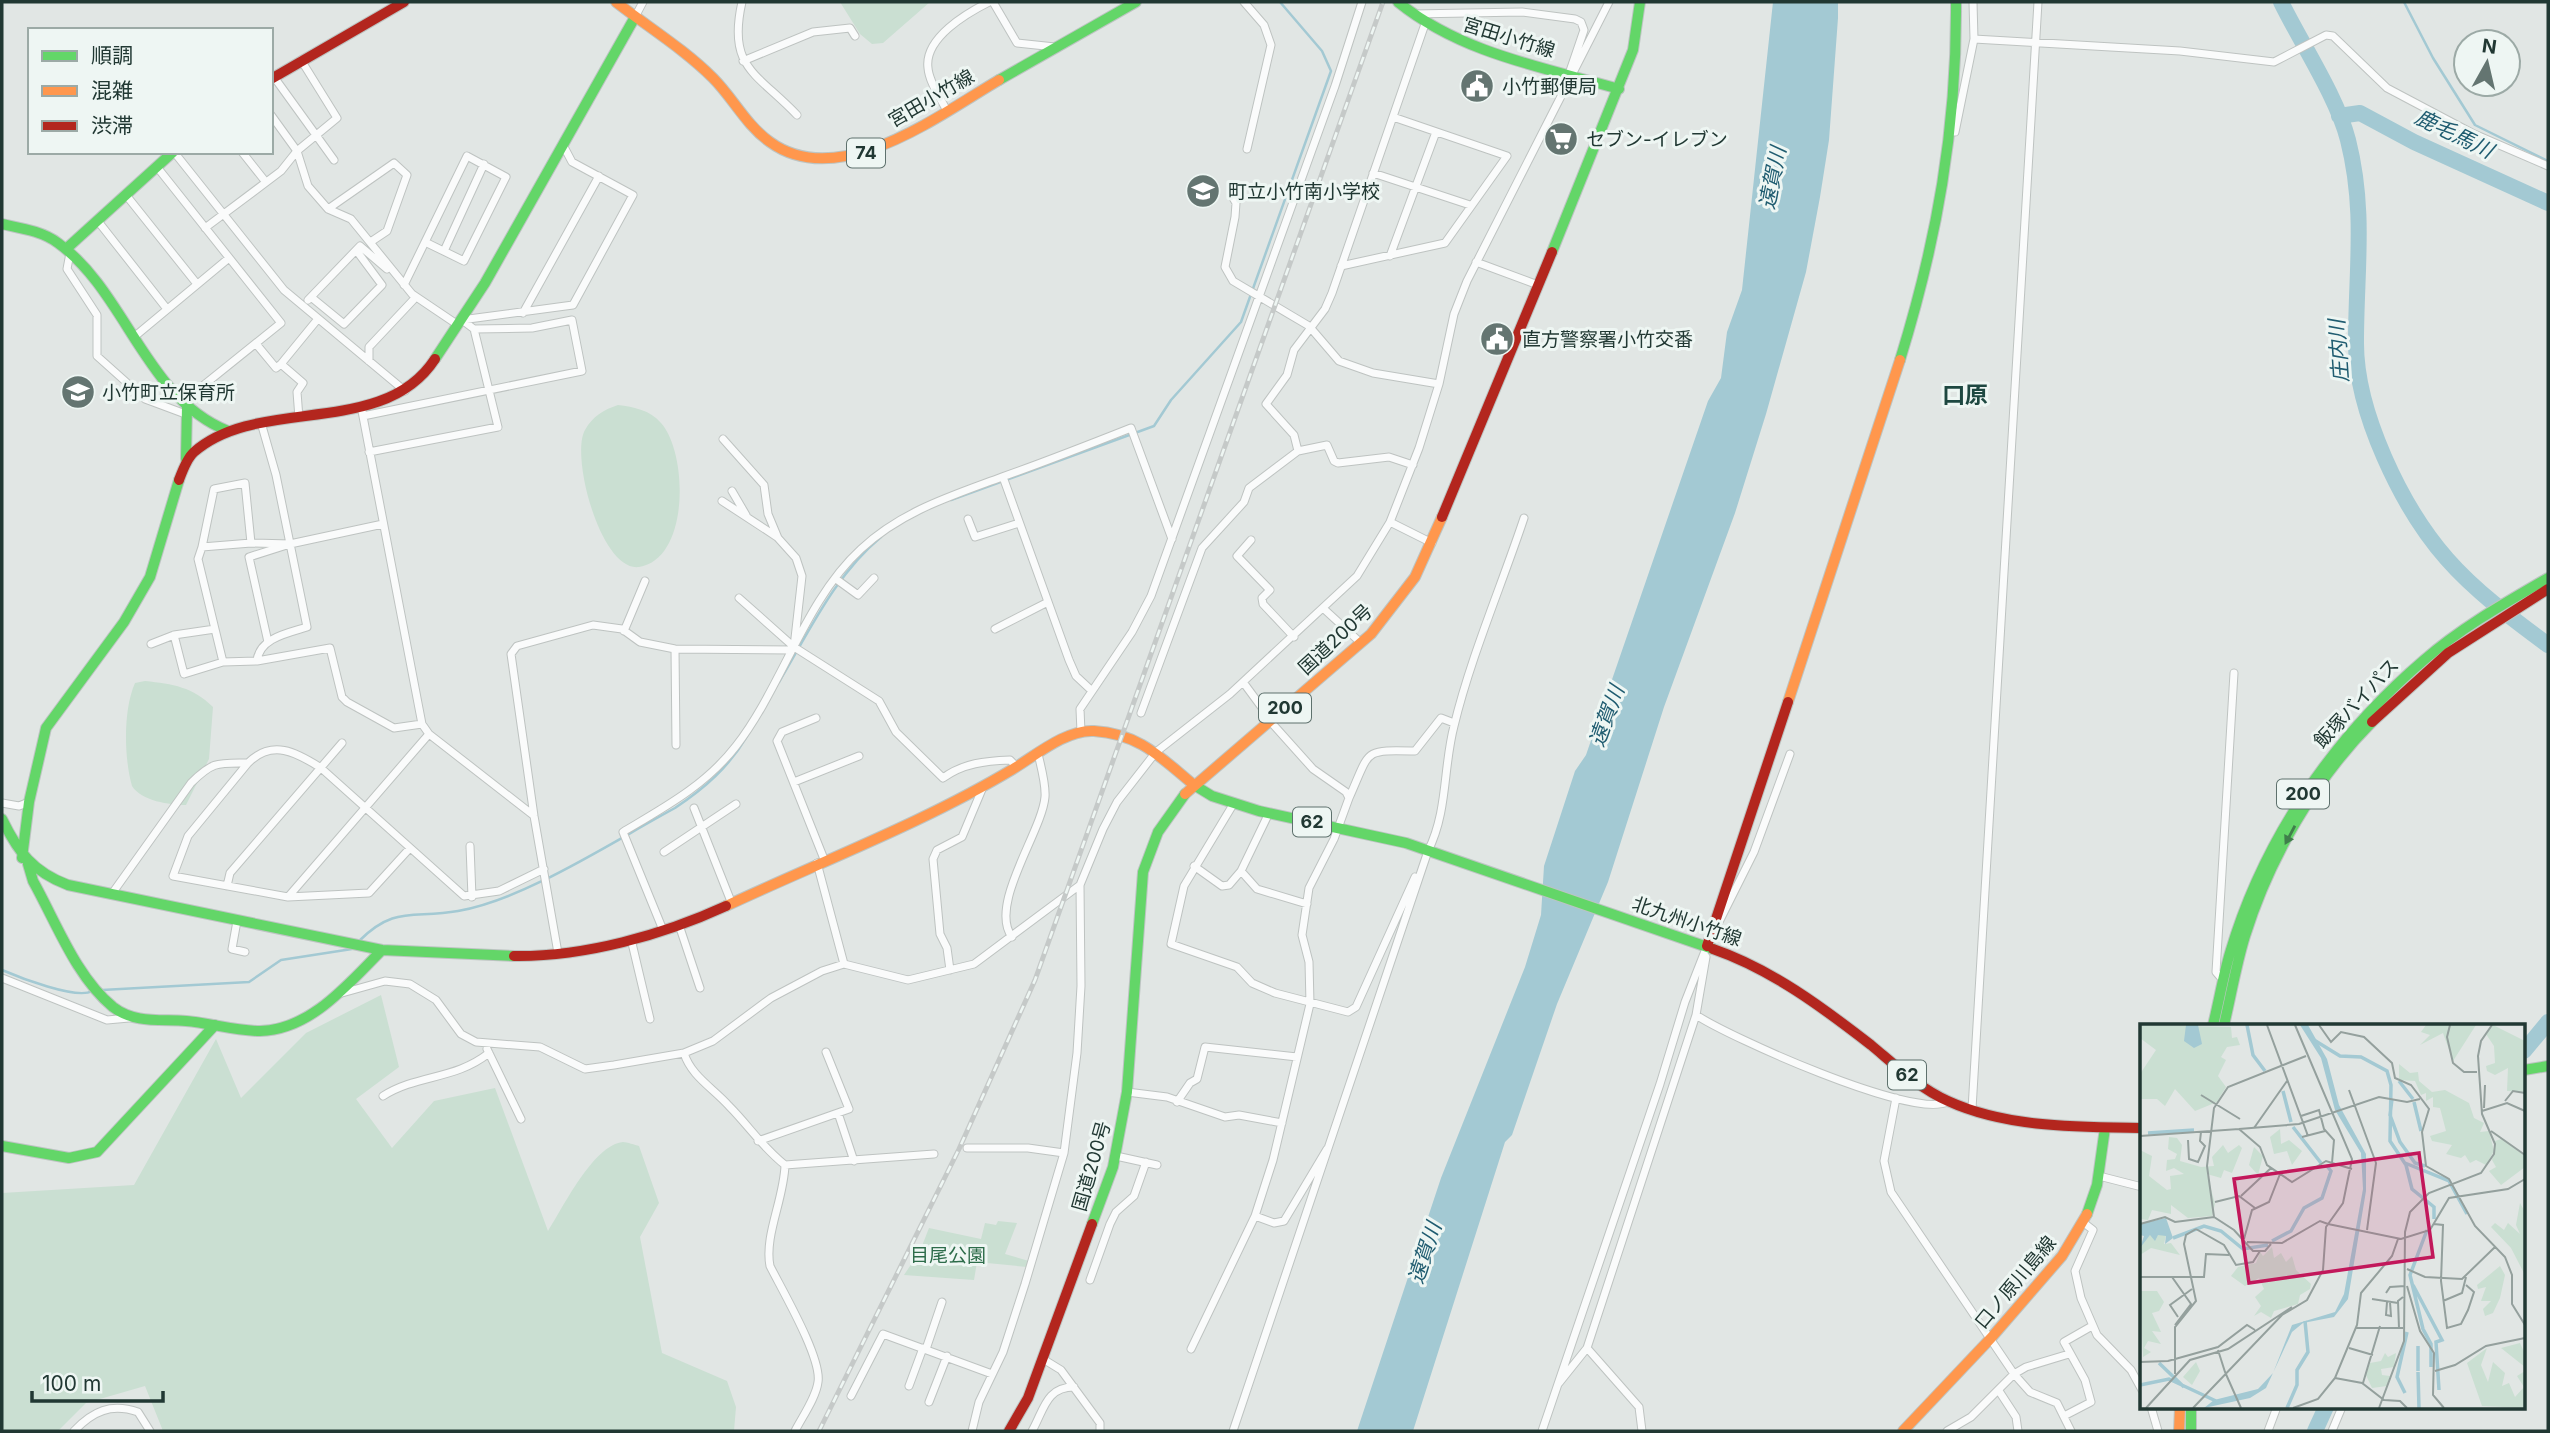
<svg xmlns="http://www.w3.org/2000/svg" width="2550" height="1433" viewBox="0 0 2550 1433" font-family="Inter,'Noto Sans JP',sans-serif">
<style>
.green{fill:#cadfd2}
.water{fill:#a3c9d3}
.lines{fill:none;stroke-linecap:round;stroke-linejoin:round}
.stream{stroke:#a3c9d3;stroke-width:2.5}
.river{stroke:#a3c9d3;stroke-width:16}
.street-casing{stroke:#bec3c1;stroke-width:9}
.fast-casing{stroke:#bdc4c2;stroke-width:12}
.slow-casing{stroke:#bdc4c2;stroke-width:12}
.jam-casing{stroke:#bdc4c2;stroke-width:12}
.street{stroke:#fafbfb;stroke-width:7}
.fast{stroke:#63d668;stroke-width:10}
.slow{stroke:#ff974d;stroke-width:10}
.jam{stroke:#b3261e;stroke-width:10}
.rail-casing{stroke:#c5c9c8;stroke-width:5}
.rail{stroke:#eef6f3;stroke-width:2.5;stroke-dasharray:8;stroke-linecap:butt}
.oneway{fill:#3f7f4b}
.labels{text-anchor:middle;stroke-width:6;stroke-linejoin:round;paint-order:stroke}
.shield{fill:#eef6f3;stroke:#5e716d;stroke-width:2}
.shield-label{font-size:18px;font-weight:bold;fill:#213833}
.street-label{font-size:19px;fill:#213833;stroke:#eef6f3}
.poi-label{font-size:19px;fill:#213833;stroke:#eef6f3;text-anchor:start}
.park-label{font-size:19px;fill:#2d6c4a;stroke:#eef6f3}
.water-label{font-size:21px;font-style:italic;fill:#1f5c70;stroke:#eef6f3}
.quarter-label{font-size:23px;font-weight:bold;fill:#1e4841;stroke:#eef6f3}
.inset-river{fill:none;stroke:#a3c9d3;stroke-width:3.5}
.inset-road{fill:none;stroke:#94a09d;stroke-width:2}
.view{fill:#c2185b;fill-opacity:0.15;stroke:#c2185b;stroke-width:3.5}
.inset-edge{fill:none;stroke:#213833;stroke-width:3.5}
</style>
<rect width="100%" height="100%" fill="#e1e6e4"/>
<path class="green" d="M840 2H930L883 43 872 44 860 34Z
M618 405C634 407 650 410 661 423 688 453 690 559 639 567 601 572 570 456 585 430 593 416 603 410 618 405Z
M145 681C173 684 193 687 213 707L209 759 186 805C170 805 141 801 132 786 124 758 123 710 135 683Z
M381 995 399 1067 356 1099 392 1148 434 1101 495 1088 548 1231C563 1208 593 1145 623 1142 627 1142 635 1145 639 1146L659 1203 640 1237 662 1353 727 1381 736 1407 734 1431H163L145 1386 86 1403 58 1431H2V1193L134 1185 216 1039 241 1098 306 1033Z
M998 1221 1017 1223 1005 1254 1029 1261 1027 1267 977 1262 974 1280 904 1275 920 1251 929 1228 981 1239 985 1223 996 1225Z"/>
<path class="water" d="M1773 2H1838V18L1829 140 1820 197 1806 272 1766 414 1735 513 1664 707 1608 882 1557 1004 1512 1135 1505 1142 1413 1431H1357L1441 1178 1525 967 1541 915 1544 866 1575 771 1586 755 1708 401 1721 378 1727 332 1742 290Z"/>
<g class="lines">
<path class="stream" d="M2404 2 2433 58 2475 125 2548 161
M951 500 1154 426 1171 400 1241 322 1331 71 1322 51 1280 2
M779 682C809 632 835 575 881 537
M359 941C395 905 413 919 458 911 526 899 612 842 675 808 705 788 729 767 747 736
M2 970C18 977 77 1000 92 991
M102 990 249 982 281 960 352 949"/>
<path class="river" d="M2281 2C2301 43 2337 97 2348 140 2366 211 2356 271 2356 341 2355 411 2402 508 2447 559 2476 592 2513 619 2548 645
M2339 116 2360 113 2414 142 2548 203
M2524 1051 2548 1022
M2315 1431 2326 1407"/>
<g class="street-casing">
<path id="street" d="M742 2C727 68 757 73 797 115
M993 2 1017 43 1055 47
M1244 2 1264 25 1271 45 1247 149
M1413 14 1522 12 1575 19 1581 22 1584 30 1569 74
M635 17 643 2
M1974 39 2180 51 2274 62 2326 35 2333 36 2387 88 2474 134 2548 166
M743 61 813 32 850 28 855 36
M274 77 334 160
M946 109C940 97 929 82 928 68 924 38 967 13 989 2
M271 115 297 151 308 186 328 209 351 219 412 294 458 325
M1955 132 1974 39 1973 2
M174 152 284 290 405 391
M242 152 265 181
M157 167 281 323 184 401
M1373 173 1470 205
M126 195 197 284
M1232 196 1236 203 1235 217 1225 267 1233 281 1309 326 1339 361 1373 373 1439 384
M328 209 394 163 407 175 387 231 372 241
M97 220 167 309
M205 228 281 171 297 151 337 118 301 60
M444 251 484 164
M70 253 67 269 97 315V356L145 399 188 415
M1390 256 1436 132
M1476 262 1538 285
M1341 266 1445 243 1507 156 1393 117
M404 285 467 156 506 177 464 261 425 242
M311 297 344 324 382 285 356 250
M308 300 360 246 387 269
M523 313 599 176
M461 320 573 305 633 195 572 162 563 145
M134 337 229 258
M257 345 276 368 281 364 303 383 297 392 299 418
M369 361V347L416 297
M281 364 317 320
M361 406 422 724 429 734 533 815
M363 416 582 371 572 320 532 328 474 329
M723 439 764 485 768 514 778 538 796 558 802 576 794 647
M1298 451 1327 445 1334 461 1338 463 1389 457 1413 465
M369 452 498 427 474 329 462 320
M1003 477 1069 660 1076 676 1092 691
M732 491 746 515
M722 501 777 537
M968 519 975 537 1019 523
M1390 522 1432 543
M1251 540 1237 556 1270 590 1262 598 1263 604 1294 637
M290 544 251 543 202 547 198 559 223 662 257 661 330 648 342 697 347 702 394 728 422 724
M202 547 214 489 245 483 251 543
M836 579 858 595 874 578
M739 598 794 647 879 701 896 732 943 778C963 763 986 761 1010 760L1017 767
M1324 609 1361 643
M215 629 174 635 184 674 223 662
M995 629 1048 602
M624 631 645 581
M268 642 249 557 290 544 383 524
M151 644 174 635
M675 649 676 745
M257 661C259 638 288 633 307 627L276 475 262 426
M1243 682 1271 720
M1141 713 1202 548 1244 502 1249 488 1298 451 1294 435 1266 404 1287 375 1294 350 1325 309 1332 293 1425 24
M816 718 782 732 777 741 824 859
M1081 732 1080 709 1132 632 1151 596 1335 86 1362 2
M248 763 188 836 173 876 288 897 429 734
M794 782 859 756
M1349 798C1371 749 1362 750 1415 751L1441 718 1454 723
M2 803 19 806 29 802
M1234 803 1184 886 1171 944 1237 967 1252 983 1275 993 1348 1012 1356 1007 1415 877
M694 808 732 904
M470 846 472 897
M664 852 736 804
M817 863 844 964
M1194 866 1222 886 1229 885 1241 871 1269 813
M1241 871 1257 889 1307 904
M227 886 230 873 342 743
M111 895 191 783C213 761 218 763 248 763 272 739 296 752 321 768L464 896 499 891 544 869
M288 897 369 893 410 848
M237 921 232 949 245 952
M679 925 700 988
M663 930 623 832C665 807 706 785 736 746 782 687 805 600 861 549 902 511 951 496 1002 477 1045 462 1088 445 1131 428L1172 539
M1715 930 1754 852 1790 754
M1012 937C988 905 1042 832 1045 797 1046 785 1041 766 1038 754
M631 939 650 1019
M558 953 534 816 511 654 517 646 593 625 622 629 640 642 675 649 792 650
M950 970 947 948 940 934 933 859 937 850 962 837 983 787
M2 978 107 1020 129 1018
M2222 979 2216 972 2234 673
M342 993 385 981 410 984 436 1000 461 1034 476 1042 540 1047 585 1069 614 1065 684 1053 713 1041 771 998 822 971 844 964 908 980 974 964 1080 885
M1696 1015 1706 957
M487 1049 521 1119
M684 1053C691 1076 713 1088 729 1106 749 1126 762 1147 785 1165 784 1199 764 1236 770 1266 782 1290 822 1358 818 1382 816 1398 802 1417 795 1431
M1127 1092 1167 1097 1225 1117 1239 1115 1282 1123
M383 1096C418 1074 455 1080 489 1053
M1896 1098 1884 1161 1891 1192 2014 1374 2030 1392 2057 1403 2071 1431
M1177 1102 1190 1083 1197 1079 1205 1047 1297 1057
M1972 1109 2038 2
M838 1113 854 1161
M758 1141 849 1109 826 1052
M967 1148H1028L1064 1153
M1116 1156 1157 1165
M785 1165 934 1154
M2099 1176 2142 1187
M1255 1216 1274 1223 1284 1221 1327 1149
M2084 1223 2093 1230 2075 1271 2081 1298 2097 1335 2131 1370 2142 1390
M1090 1280 1110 1224 1116 1212 1134 1196 1146 1162
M926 1349 942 1302
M1191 1349 1255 1216 1273 1160 1310 1004 1309 962 1302 935 1309 888 1334 839 1349 798 1346 792 1313 769 1270 721
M1043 1359 1061 1370 1100 1423V1431
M1559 1383 1587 1348
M909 1386 923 1348
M1999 1391 2016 1417 2018 1431
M851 1396 883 1334 992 1374
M929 1402 947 1356
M2151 1407 2158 1431
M2064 1416 2091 1402 2085 1380 2064 1342 2092 1326
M74 1431C93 1411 111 1403 138 1412L150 1431
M972 1431 979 1402 1003 1352 1025 1284 1064 1153 1077 1053 1081 986 1080 885 1103 829 1117 802 1156 752 1230 694 1357 576 1390 522 1419 448 1439 384 1454 314 1467 281 1609 2
M1032 1431C1044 1410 1046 1387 1074 1387
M1233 1431 1428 851C1448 811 1443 768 1454 726 1471 656 1501 587 1524 518
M1542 1431 1660 1084 1685 1002 1707 946
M1642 1431 1639 1407 1587 1348 1696 1015C1731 1038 1912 1119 1947 1102
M1947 1431 1971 1417 2014 1374 2026 1367 2069 1354
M2268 1431 2277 1407
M2332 1431 2342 1407"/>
</g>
<g class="fast-casing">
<path id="fast" d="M1398 2C1461 53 1542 67 1619 89
M999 80 1136 2
M2 224C20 228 42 231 58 243 126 292 146 399 228 431
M66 249 173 152
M1552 252 1633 50 1640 2
M435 359 485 283 635 17
M1900 360C1937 240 1957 128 1956 2
M186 459 187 406
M1194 785 1212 796 1259 811 1406 843 1713 949
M2 819C18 852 33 872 68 885L382 950 514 956
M22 858 29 802 46 728 124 622 150 577 179 480
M28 864 33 881C56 922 76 977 113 1007 135 1024 161 1019 186 1021 210 1023 235 1031 260 1031 311 1030 349 983 382 950
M2213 1025C2219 1001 2223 976 2230 953 2264 838 2334 737 2424 660 2462 627 2505 603 2548 578
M2224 1025C2231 996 2236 965 2245 936 2269 859 2315 779 2372 722
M2524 1070 2548 1066
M2 1146 69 1158 97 1152 215 1025
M2087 1214 2097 1185 2105 1128
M1092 1224 1113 1167 1127 1092 1143 872 1158 832 1185 794
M2191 1407V1431"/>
</g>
<g class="slow-casing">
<path id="slow" d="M616 2C648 27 684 49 713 78 733 98 746 125 770 142 839 192 939 115 999 80
M1788 702 1900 360
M1185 794 1371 634 1415 577 1442 517
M726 906C820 862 925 822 1013 769 1036 755 1067 729 1094 731 1140 734 1160 757 1194 785
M1903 1431 1991 1338 2062 1256 2087 1214
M2179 1431 2180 1407"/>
</g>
<g class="jam-casing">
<path id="jam" d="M271 79 404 2
M179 480C182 472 187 458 194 452 259 395 383 439 435 359
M1442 517 1552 252
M2372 722 2448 653 2548 589
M1707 946 1788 702
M1713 949C1771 969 1822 1007 1871 1045 1895 1065 1919 1088 1948 1101 2007 1128 2079 1127 2142 1128
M514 956C584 957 663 935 726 906
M1009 1431 1028 1398 1092 1224"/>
</g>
<use href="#street" class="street"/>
<use href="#fast" class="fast"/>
<use href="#slow" class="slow"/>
<use href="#jam" class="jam"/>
<g class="rail-casing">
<path id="rail" d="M819 1431 959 1149 1035 980 1383 2"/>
</g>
<use href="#rail" class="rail"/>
</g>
<defs><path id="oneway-solid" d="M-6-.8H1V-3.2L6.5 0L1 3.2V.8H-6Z" transform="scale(1.75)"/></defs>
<use class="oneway" href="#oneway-solid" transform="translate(2290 835) rotate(118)"/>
<defs>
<g id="civic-disc" transform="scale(1.75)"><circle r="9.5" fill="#647571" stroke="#eef6f3"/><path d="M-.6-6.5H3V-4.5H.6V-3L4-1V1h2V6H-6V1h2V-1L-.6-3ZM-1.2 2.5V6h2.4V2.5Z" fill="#fff"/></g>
<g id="supermarket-disc" transform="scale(1.75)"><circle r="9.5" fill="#647571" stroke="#eef6f3"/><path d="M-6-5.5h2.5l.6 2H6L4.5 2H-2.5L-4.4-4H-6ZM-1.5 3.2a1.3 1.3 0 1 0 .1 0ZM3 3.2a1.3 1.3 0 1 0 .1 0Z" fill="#fff"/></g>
<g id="school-disc" transform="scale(1.75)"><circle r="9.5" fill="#647571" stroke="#eef6f3"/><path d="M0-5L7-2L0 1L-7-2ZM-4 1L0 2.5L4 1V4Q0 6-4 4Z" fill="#fff"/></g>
</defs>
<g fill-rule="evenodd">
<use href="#civic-disc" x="1477" y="86"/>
<use href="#supermarket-disc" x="1561" y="139"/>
<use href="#school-disc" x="1203" y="191"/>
<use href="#civic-disc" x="1497" y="339"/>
<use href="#school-disc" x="78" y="392"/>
</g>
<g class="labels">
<g class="shield">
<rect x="847" y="138.5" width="38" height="29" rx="5"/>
<rect x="1259" y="693.5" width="52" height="29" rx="5"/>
<rect x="2277" y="779.5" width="52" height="29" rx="5"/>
<rect x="1293" y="807.5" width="38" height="29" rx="5"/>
<rect x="1888" y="1060.5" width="38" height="29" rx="5"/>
</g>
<g class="shield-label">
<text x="866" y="159">74</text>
<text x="1285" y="714">200</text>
<text x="2303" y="800">200</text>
<text x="1312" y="828">62</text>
<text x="1907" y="1081">62</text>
</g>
<g class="street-label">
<text transform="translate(1509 37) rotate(17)" y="7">宮田小竹線</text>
<text transform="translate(931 98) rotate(-30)" y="7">宮田小竹線</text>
<text transform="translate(1335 639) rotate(-43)" y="7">国道200号</text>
<text transform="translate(2356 703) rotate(-47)" y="7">飯塚バイパス</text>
<text transform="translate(1687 921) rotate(19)" y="7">北九州小竹線</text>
<text transform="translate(1091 1166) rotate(-74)" y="7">国道200号</text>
<text transform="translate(2015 1282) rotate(-50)" y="7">口ノ原川島線</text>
</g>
<g class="poi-label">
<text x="1502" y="93">小竹郵便局</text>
<text x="1586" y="146">セブン-イレブン</text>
<text x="1228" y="198">町立小竹南小学校</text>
<text x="1522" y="346">直方警察署小竹交番</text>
<text x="102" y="399">小竹町立保育所</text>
</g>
<g class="park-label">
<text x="948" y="1262">目尾公園</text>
</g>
<g class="water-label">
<text transform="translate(2454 134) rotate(26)" y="7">鹿毛馬川</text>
<text transform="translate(1773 178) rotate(-79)" y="7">遠賀川</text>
<text transform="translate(2339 351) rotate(-94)" y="7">庄内川</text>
<text transform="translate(1607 716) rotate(-70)" y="7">遠賀川</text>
<text transform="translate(1425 1253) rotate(-72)" y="7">遠賀川</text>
</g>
<g class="quarter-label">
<text x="1965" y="403">口原</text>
</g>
</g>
<g transform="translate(2140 1024)">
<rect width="385" height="385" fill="#e1e6e4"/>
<path d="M0 1 91 3 92 14 97 13 100 21 87 23 81 33 86 36 78 52 86 63 77 78 55 87 35 65 25 82 17 75H0V50L16 26 0 14ZM286 1H336L313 37 303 9 280 21 290 11 281 8ZM353 1 385 17V68L367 67 368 44 355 51 347 47 346 42 355 39 354 22 346 10ZM259 40 270 49 278 48 279 57 292 68 305 66 329 79 334 94 344 99 340 108 349 107 354 127 346 141 336 136 330 139 325 131 321 134 306 130 312 121 292 117 290 112 306 107 300 84 293 83V73L286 77V69L281 71 275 57 259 56ZM140 105 141 120 149 116 162 127 152 141 147 127 134 130 130 113ZM29 113 37 114 42 121 40 137 61 143 74 142 72 133 83 121 88 129 99 121 102 124 92 149 84 146 81 154 67 150 75 180 72 192 48 194 31 181V190L12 186 8 196 0 195V126L12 132 9 152 27 166 31 165 30 152 44 150 34 144 26 147 27 136 35 135 37 130 28 125ZM361 115 385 132V143L361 161 349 147 356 143 352 136 355 117ZM114 123 123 132 118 151 109 141ZM380 179 385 188V251L371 224 351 203 355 199 364 206 368 199 380 210 376 201ZM10 211H26L24 220 31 219 40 231 11 224 0 231 1 221ZM132 223 134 234 141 229 146 238 152 232 156 246 171 260 170 265 160 271 158 280 134 287 131 294 121 288 114 292 121 282 115 273 124 265 119 254 105 262 91 252 98 243 116 239 120 228 123 232ZM360 242 365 251 360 274 353 289 345 292 343 285 351 277H341L346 263 338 265 337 261ZM0 267H17L24 278 19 287 12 289 21 308 12 307 21 320 8 317 4 324 11 328 3 333ZM380 319 385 330V343L361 324ZM347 324 341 341 348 358 353 338 365 349 362 362 369 359 375 373 384 363 377 352 385 347V384L342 382 327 339ZM245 329 248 333 256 329 254 343 241 345 242 351 250 352 247 362 232 364 226 351 230 339 241 337ZM56 338 60 347 52 361 43 353Z" fill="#cadfd2"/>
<path d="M46 1H58L62 20 54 24 44 17ZM160 1H168L187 35 199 81 226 130V167L208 275 194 293 163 299 152 308 126 364 110 374 64 384 74 376 118 365 133 349 152 301 195 288 204 270 223 165 221 129 195 86 181 34ZM26 194 33 214 25 220 26 212 18 211 15 217 10 211 0 224 4 212 0 211V200Z" fill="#a3c9d3"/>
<path class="inset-river" d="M107 1 113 31 125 47M174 16 200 32 221 33 247 47 251 61 250 117 266 141 272 165 294 183V195M259 57 273 75M143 67 151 98M252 75 250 91 260 118 275 139 285 142M274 78 281 107M153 103 181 139M8 109 54 106M265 139 309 157 327 190M287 206 270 251 283 305 291 320V343M33 214 64 202 81 207 103 225 128 221M132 217 151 207 164 184 182 174 191 147 186 141M273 261 302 316 296 318 299 366M278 322V347M19 339 44 363M278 348 279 384M0 361 29 355 76 377M265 369 257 353 267 308M147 384 157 361V346L168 328 165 297"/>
<path class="inset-road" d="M127 1 168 112M179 1 191 18 201 8 224 13 252 39 255 54 271 61 289 85 282 108 286 142 309 155 335 202 365 233 372 251V280L385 301M310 1 307 13 313 39 324 48H337M209 66 236 139 227 206M61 71 100 95M365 77 373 67 385 69M344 84 345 61M342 87 367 79 385 87M161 92 179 86 184 105 194 116 192 139M114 104 147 57M99 105 159 100 239 73 267 78 280 75M351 107 385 131M0 112 99 105 120 123 127 141 152 158 186 137 212 145M162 113 185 107M48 116 49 135 58 138 65 122 60 117 61 108M101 172 131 144M75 178 99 172 115 184M74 193 67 142 74 84 88 63 166 32M0 200 25 193 35 198 74 193 94 206 113 227H125L131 220M188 200 261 215 290 206 309 174 368 165 385 155M294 200 303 201 301 257 307 304 321 300 328 286 334 268 326 261M56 205 84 221 96 241 113 238 120 227M104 215 112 186 129 178 140 150M107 218 142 219 180 197 188 200M267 245 285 253 322 255 355 223M0 253H50M32 253 51 280 35 301M50 253H64L66 230 89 231M267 262 280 307 294 329 293 371 304 384M246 269 250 263 265 262M232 275 258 279M303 277 322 269 326 253M247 278 246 291 251 292 250 278M38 293 30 281 52 265M216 304H263M259 304 258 277 263 273M209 324 233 331M78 326 85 348M0 338 28 337 78 323 107 301 115 306M295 347 315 341 346 322 385 314M85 348 101 384M35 350V303L56 277 44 220 46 211 56 205M195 354 222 359 244 376 260 377 267 384M223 359 240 302M6 384 50 336 88 325 152 283M53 384 142 291 167 276 183 246 186 203 203 179 212 135 155 1M153 384 178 375 195 354 217 301 221 269 252 232 258 215M239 384 264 317 265 208 270 188 289 169 341 149 354 130 355 120 342 90 338 32 341 17 352 1"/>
<path class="view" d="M279 129 293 233 109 259 94 155Z"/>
<rect width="385" height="385" class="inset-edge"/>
</g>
<rect width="2550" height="1433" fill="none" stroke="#213833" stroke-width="7"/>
<rect x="28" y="28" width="245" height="126" fill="#eef6f3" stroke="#9caaa6" stroke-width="2"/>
<rect x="42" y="51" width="35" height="10" fill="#63d668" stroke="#9caaa6" stroke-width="2"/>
<text x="91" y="63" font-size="21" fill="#213833">順調</text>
<rect x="42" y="86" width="35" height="10" fill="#ff974d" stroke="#9caaa6" stroke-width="2"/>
<text x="91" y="98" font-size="21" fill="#213833">混雑</text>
<rect x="42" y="121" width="35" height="10" fill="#b3261e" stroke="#9caaa6" stroke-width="2"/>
<text x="91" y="133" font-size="21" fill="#213833">渋滞</text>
<g transform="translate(2487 63) rotate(8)"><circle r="33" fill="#eef6f3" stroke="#9caaa6" stroke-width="2"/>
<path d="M0-5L12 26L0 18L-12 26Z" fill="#647571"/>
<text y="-10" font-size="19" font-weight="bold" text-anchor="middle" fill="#213833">N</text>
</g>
<path d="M32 1391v10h131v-10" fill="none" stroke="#213833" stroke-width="3.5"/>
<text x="42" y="1391" font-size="21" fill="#213833" stroke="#eef6f3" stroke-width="5" paint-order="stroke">100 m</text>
</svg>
